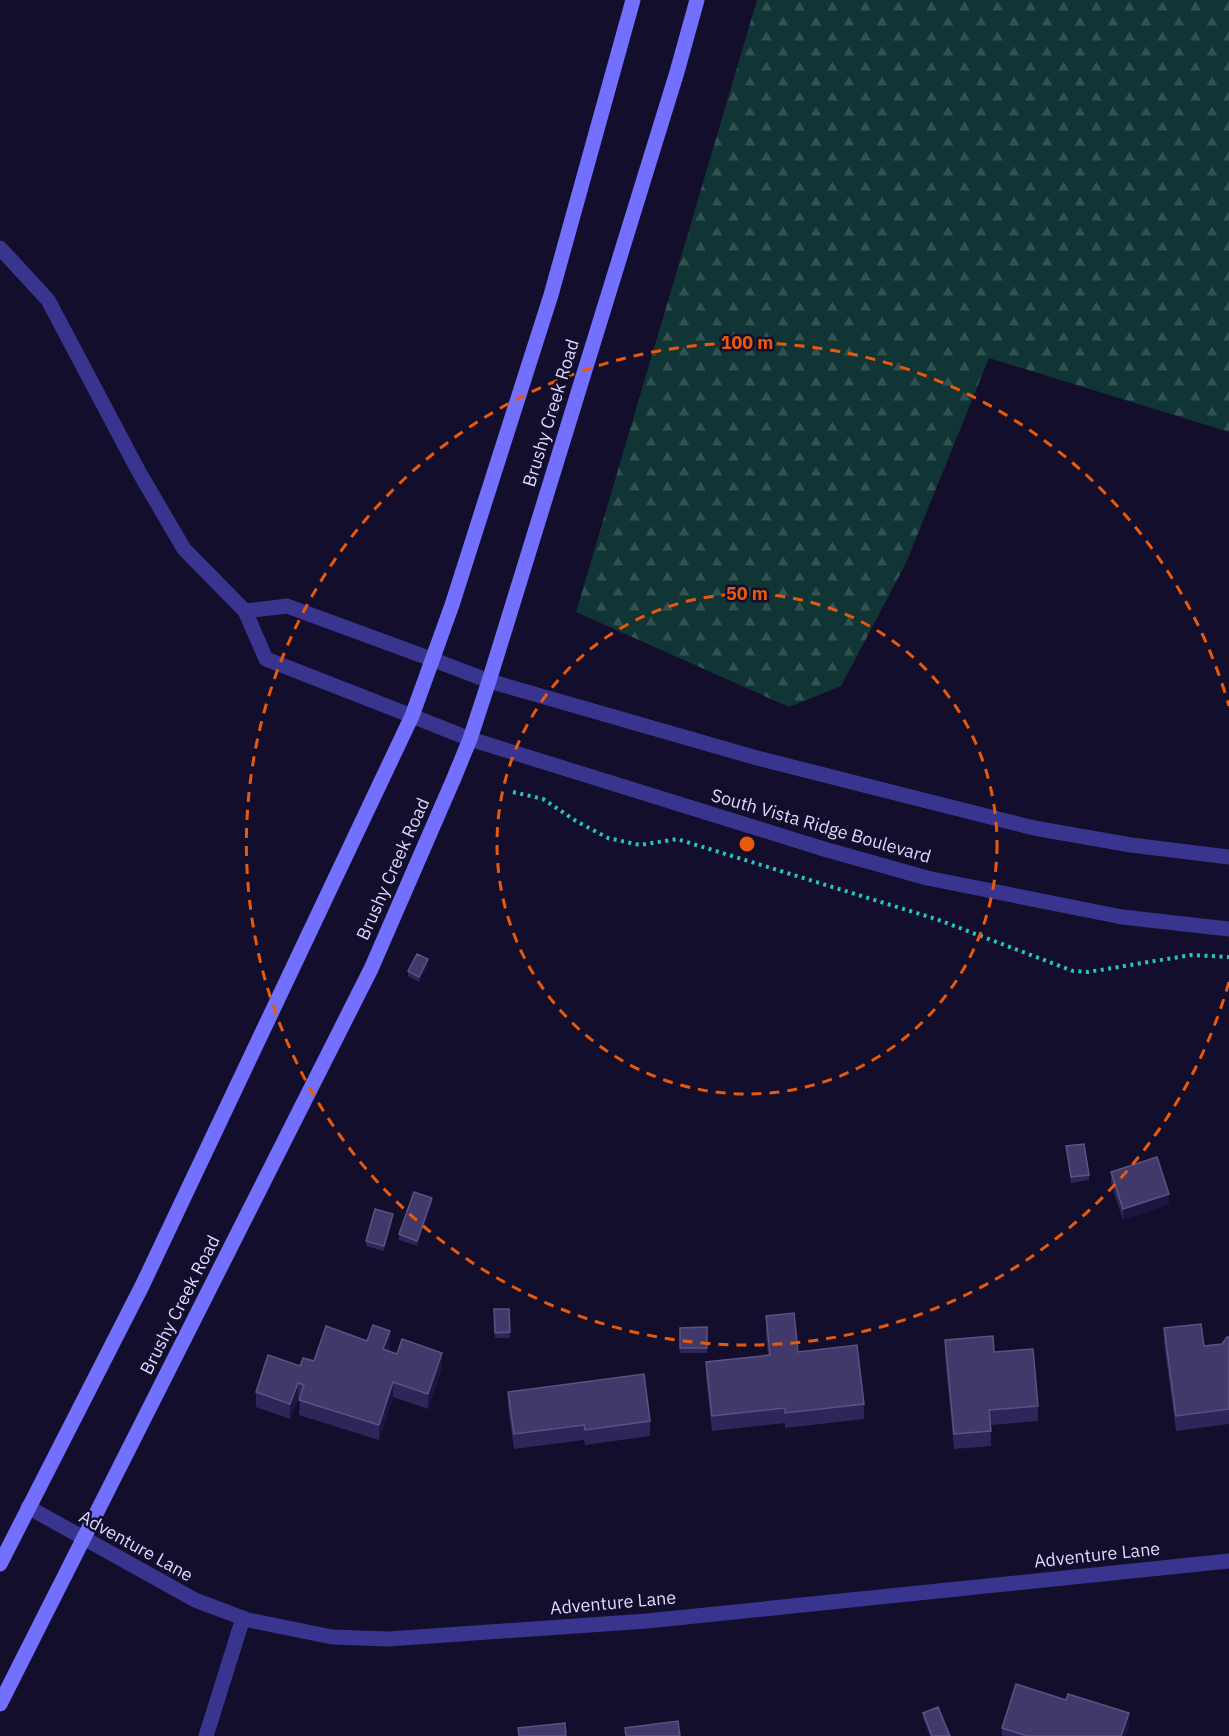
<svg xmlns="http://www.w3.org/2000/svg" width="1229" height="1736" viewBox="0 0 1229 1736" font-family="'IBM Plex Sans',sans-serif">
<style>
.forest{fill:url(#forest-firs)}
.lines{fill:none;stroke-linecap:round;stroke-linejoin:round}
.path{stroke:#25c6bd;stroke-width:4;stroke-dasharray:3 4.5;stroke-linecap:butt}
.service{stroke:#39358e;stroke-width:15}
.minor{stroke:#39358e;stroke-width:15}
.tertiary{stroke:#39358e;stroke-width:15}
.secondary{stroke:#736fff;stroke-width:15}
.wall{fill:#302559}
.shaded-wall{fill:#1d143f}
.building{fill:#42396b;stroke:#5a5282;stroke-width:1.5}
.ring{fill:none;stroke:#e8590c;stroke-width:3;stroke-dasharray:10 8}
.labels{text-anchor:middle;stroke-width:5;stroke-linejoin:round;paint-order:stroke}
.street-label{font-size:18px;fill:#dcd8ff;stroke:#130e2b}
.centre{fill:#e8590c;stroke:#130e2b;stroke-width:3}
.ring-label{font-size:18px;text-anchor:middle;font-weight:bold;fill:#e8590c;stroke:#130e2b;stroke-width:5;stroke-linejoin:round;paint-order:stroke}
</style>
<defs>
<pattern id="forest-firs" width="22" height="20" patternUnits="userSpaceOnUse" patternTransform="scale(1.5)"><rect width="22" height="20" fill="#103534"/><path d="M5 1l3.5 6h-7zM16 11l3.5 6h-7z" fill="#325252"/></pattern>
</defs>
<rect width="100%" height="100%" fill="#130e2b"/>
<path class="forest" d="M757 0H1229V432L989 358 906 563 841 686 789 707 576 612Z"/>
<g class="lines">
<path class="path" d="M513 792 543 799 576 821 608 838 640 845 677 839 936 919 1073 971 1088 972 1191 955 1229 957"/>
<path class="service" d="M0 248 48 300 139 472 184 549 245 611 266 659 412 716
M245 611 287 606 434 660
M206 1736 243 1618"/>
<path class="minor" d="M28 1507 195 1600 248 1620 332 1637 388 1639 647 1621 1229 1561"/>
<path class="tertiary" d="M434 660 489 681 757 758 1034 828 1131 845 1229 857
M412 716 470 739 824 849 927 878 1122 917 1229 929"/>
<path class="secondary" d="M0 1564 142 1286 412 716 452 605 551 295 633 0
M0 1704 371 969 454 778 470 739 489 681 677 72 697 0"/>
</g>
<path class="wall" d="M428 965 419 982 408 976V971Z
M1066 1146 1089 1175V1180L1071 1183Z
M1111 1172 1169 1204 1123 1220 1111 1183Z
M432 1203 417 1246 399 1240V1234Z
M393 1219 384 1251 366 1246V1241Z
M494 1309H509L510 1338H495Z
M766 1316 798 1352 864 1404V1419L785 1428V1423L712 1431 706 1377V1362L768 1355 766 1331Z
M707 1327V1353H680V1328Z
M1164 1328 1204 1346 1222 1344 1229 1337V1424L1176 1431 1164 1343Z
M945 1340 994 1352 1038 1406V1421L991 1425V1446L954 1449 945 1356Z
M367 1341 390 1346 388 1351 442 1368 428 1409 393 1397 379 1440 299 1415 300 1398H298L290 1419 256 1407V1392L300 1366Z
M508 1392 650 1421V1436L585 1445 584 1440 514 1449 508 1407Z
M923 1713 950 1736H930L923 1718Z
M1002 1728H1129L1126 1736H1002Z"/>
<path class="shaded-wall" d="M428 959V965L419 982V977Z
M1169 1194V1204L1123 1220V1209Z
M432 1198V1203L417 1246V1241Z
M393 1214V1219L384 1251V1246Z
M390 1331V1346L383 1364V1349Z
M442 1353V1368L428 1409V1394Z
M393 1382V1397L379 1440V1425Z
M298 1383V1398L290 1419V1404Z
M1129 1713V1728L1126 1736H1121Z"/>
<path class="building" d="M417 954 428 959 419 977 408 971Z
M1084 1144 1089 1175 1071 1177 1066 1146Z
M1157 1157 1169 1194 1123 1209 1111 1172Z
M414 1192 432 1198 417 1241 399 1234Z
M375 1209 393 1214 384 1246 366 1241Z
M494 1309H509L510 1332 495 1333Z
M794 1313 798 1352 857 1345 864 1404 785 1413V1408L712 1416 706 1362 770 1355 766 1316Z
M1201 1324 1204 1346 1222 1344 1227 1337H1229V1409L1176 1416 1164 1328Z
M373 1325 390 1331 383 1349 397 1354 402 1339 442 1353 428 1394 393 1382 379 1425 299 1400 304 1385 298 1383 290 1404 256 1392 268 1355 300 1366 303 1358 314 1361 326 1326 367 1341Z
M707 1327V1348H680V1328Z
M993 1336 994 1352 1033 1349 1038 1406 989 1410 991 1431 954 1434 945 1340Z
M644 1374 650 1421 585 1430 584 1425 514 1434 508 1392Z
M1016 1684 1066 1700 1068 1694 1129 1713 1121 1736H1027L1002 1728Z
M938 1707 950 1736H932L923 1713Z
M678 1721 680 1736H626L625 1728Z
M565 1723 566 1736H519L518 1728Z"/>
<g class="ring">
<circle cx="747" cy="844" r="250"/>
<path d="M1229 982A501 501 0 1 1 1229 706"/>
</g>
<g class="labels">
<g class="street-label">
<text transform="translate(551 413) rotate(-73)" y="6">Brushy Creek Road</text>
<text transform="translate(821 826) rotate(16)" y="6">South Vista Ridge Boulevard</text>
<text transform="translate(393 869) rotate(-66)" y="6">Brushy Creek Road</text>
<text transform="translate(180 1305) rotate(-63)" y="6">Brushy Creek Road</text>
<text transform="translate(136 1546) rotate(29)" y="6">Adventure Lane</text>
<text transform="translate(1097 1555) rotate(-6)" y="6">Adventure Lane</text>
<text transform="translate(613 1603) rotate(-5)" y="6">Adventure Lane</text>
</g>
</g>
<circle cx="747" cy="844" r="9" class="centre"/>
<g class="ring-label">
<text x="747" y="349">100 m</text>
<text x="747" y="600">50 m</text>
</g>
</svg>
